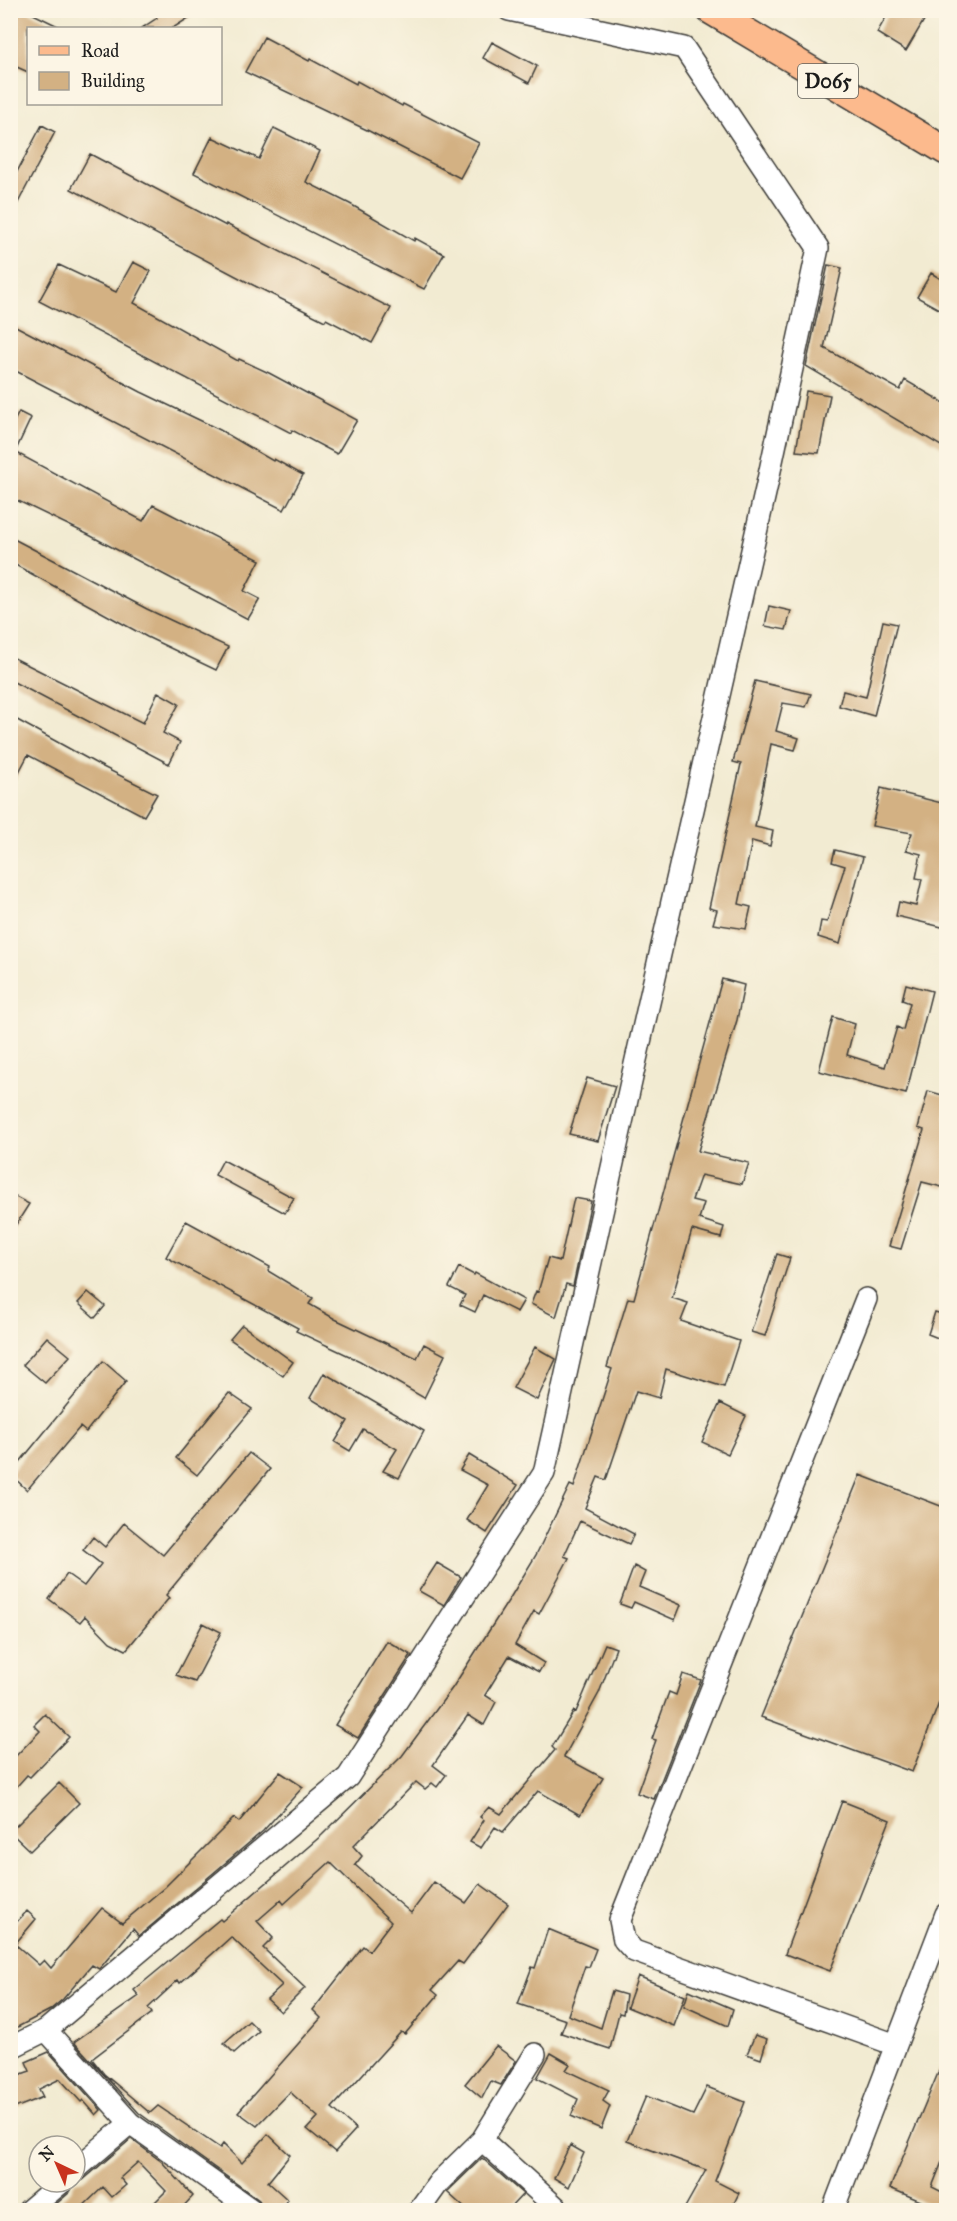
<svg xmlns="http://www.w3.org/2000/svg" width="957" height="2221" viewBox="0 0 957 2221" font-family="'IM FELL Great Primer',serif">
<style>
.building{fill:#d3b183}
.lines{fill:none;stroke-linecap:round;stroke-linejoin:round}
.minor-casing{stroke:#3c3b37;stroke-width:24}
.major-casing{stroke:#3c3b37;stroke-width:30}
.minor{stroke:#fff;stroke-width:21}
.major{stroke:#fcba8d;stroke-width:27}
.labels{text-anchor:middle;stroke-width:5;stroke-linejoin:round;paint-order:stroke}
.shield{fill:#fcf5e5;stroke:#5f5d58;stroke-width:1.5}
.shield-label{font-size:20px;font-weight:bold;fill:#1c1c1c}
</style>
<rect width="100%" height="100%" fill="#fcf5e5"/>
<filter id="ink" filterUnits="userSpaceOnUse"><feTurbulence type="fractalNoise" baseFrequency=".0167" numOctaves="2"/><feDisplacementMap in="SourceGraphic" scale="12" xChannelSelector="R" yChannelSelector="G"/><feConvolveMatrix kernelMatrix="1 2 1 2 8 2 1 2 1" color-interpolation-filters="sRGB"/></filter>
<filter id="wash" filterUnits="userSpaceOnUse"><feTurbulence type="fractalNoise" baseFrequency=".008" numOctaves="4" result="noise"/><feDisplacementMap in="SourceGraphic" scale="24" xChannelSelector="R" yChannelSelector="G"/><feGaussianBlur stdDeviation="1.35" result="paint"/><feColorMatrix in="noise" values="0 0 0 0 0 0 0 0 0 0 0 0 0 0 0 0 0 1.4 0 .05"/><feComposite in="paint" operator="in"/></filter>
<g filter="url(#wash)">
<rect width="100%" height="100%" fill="#f2ebd2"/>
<g id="blocks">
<path class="building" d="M10 10H25L62 28H28V72L10 64Z
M152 10H201L173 28H142L157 18Z
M890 10H930L906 51 877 33Z
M264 37 309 61 310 59 356 84 357 81 402 106 403 104 479 143 460 178 367 130 245 72Z
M492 42 537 66 529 83 483 58Z
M42 125 55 132 10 218V185Z
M274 128 320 151 306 182 350 204 414 241 415 238 444 254 424 289 194 173 212 137 259 159Z
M90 154 226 226V224L391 308 372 343 326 319 325 321 251 284 71 189Z
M133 262 151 271 134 303 238 361 239 359 269 373 357 420 337 454 292 430 291 433 39 301 59 265 116 292Z
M828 265 842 268 824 348 900 390 905 380 946 404V449L806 366Z
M931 273 946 282V313L917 297Z
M10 323 141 392 220 430 273 461 274 459 303 475 284 510 10 368Z
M806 391 830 395 819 453 796 451Z
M19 412 31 418 15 452 143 521 153 505 260 560 244 591 260 599 248 619 89 535 10 497V429Z
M10 537 147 609 228 647 216 670 147 637 10 562Z
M769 606 791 611 786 630 765 626Z
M883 621 897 624 874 716 839 706 843 691 866 697Z
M10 656 143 723 158 692 179 704 163 733 180 742 169 764 10 680Z
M755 681 811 694 806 707 783 703 776 731 799 738 795 750 771 744 755 827 773 831 770 846 752 841 739 904 751 907 746 929 713 924 717 910 709 908 741 764 733 762Z
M10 716 99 765 157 794 144 816 28 755 10 789Z
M881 788 946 804V928L896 916 899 902 916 906 922 879 916 878 921 854 906 850 912 833 872 826Z
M835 850 863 857 840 944 818 937 821 921 827 922 845 866 832 862Z
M722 979 744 985 737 1020 698 1151 749 1163 742 1184 701 1175 692 1200 704 1203 699 1219 724 1227 721 1238 692 1230 672 1298 688 1303 681 1321 739 1341 724 1387 666 1369 659 1398 636 1391 606 1480 598 1477 585 1508 634 1534 629 1544 580 1521 564 1556 569 1558 539 1614 534 1611 515 1645 544 1663 539 1672 509 1656 485 1695 496 1702 484 1725 468 1715 433 1765 446 1775 437 1787 432 1783 425 1789 416 1782 353 1846 362 1856 355 1865 411 1913 434 1882 466 1903 480 1884 508 1904 463 1964 458 1961 432 1990 438 1995 405 2034 401 2032 332 2108 356 2129 335 2152 307 2129 318 2117 290 2092 257 2126 238 2112 321 2018 313 2010 363 1946 369 1951 391 1922 330 1862 284 1904 281 1900 257 1921 273 1938 263 1948 305 1988 281 2012 267 1999 282 1985 231 1937 180 1983 178 1980 148 2008 152 2013 92 2059 104 2074 150 2113 158 2106 220 2148 223 2144 242 2163 268 2134 290 2155 268 2182 288 2200 279 2211H265L259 2200 139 2113 74 2042 139 1996 134 1990 220 1919 222 1921 322 1835 402 1756 453 1687 510 1598 536 1555 570 1485 574 1487 612 1369 607 1367 628 1298 634 1299Z
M906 984 932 991 906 1094 819 1071 833 1017 855 1024 847 1055 885 1067 897 1027 903 1030 910 1003 902 1000Z
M587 1078 615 1086 598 1141 569 1134Z
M928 1091 946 1096V1188L922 1182 901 1249 889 1246 924 1130 918 1128Z
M223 1160 294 1198 285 1213 215 1175Z
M10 1194 29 1204 10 1234Z
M574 1198 591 1201 573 1286 566 1284 556 1317 531 1304 536 1291 538 1292 548 1258 560 1261Z
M186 1221 270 1267 268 1271 313 1298 309 1304 335 1319 417 1358 424 1344 445 1355 424 1398 360 1361 296 1331 298 1328 166 1257Z
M777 1254 790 1258 765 1336 751 1332Z
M459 1267 474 1275 475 1273 524 1300 517 1312 483 1295 475 1312 460 1305 465 1295 449 1287Z
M88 1292 105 1306 95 1318 78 1303Z
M935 1312 946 1315V1329L943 1340 928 1334Z
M242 1325 293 1362 283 1376 230 1339Z
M47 1337 70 1356 45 1383 23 1365Z
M535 1347 556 1359 537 1400 513 1388Z
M103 1361 126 1381 86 1432 80 1427 27 1490 10 1474Z
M324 1373 424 1431 399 1478 383 1471 397 1449 363 1429 350 1451 335 1442 348 1421 310 1398Z
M229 1393 252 1409 197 1475 176 1458Z
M720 1403 746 1416 728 1454 702 1442Z
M249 1453 270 1469 166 1595 169 1598 126 1650 110 1642 85 1616 80 1622 49 1599 67 1574 84 1586 101 1564 83 1550 93 1537 105 1547 124 1523 163 1555Z
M469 1455 518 1485 487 1533 467 1520 488 1485 460 1470Z
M860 1475 946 1508V1685L912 1772 761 1717Z
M437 1563 461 1577 444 1605 419 1591Z
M634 1566 645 1572 639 1587 681 1605 675 1620 634 1602 631 1608 620 1604Z
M203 1623 221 1632 195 1682 176 1675Z
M387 1641 411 1655 358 1738 335 1725Z
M605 1644 616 1648 599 1693 564 1757 603 1778 580 1815 538 1791 503 1832 495 1827 481 1848 470 1842 484 1820 480 1817 489 1807 501 1814 555 1750 552 1747 574 1711 576 1712Z
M683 1674 701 1680 654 1799 637 1793 656 1740 652 1739 669 1692 676 1695Z
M45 1714 69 1737 30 1777 27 1775 10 1794V1762L40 1731 34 1725Z
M280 1772 303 1787 263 1831 139 1936 133 1929 99 1969 92 1965 63 1999 50 2010 10 2031V1929L27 1911 36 1919 15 1944 39 1965 44 1960 51 1968 102 1908 122 1923 165 1887 234 1818 239 1822Z
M59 1783 79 1803 30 1851 10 1832Z
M842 1801 890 1820 830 1971 785 1954Z
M548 1929 596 1949 589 1967 585 1966 568 2015 601 2028 612 1991 626 1995 623 2014 619 2013 610 2049 561 2033 566 2020 518 2004 532 1967 535 1968Z
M638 1976 685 1996 674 2026 627 2007Z
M689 1990 733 2009 728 2026 684 2006Z
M249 2021 259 2031 234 2053 224 2043Z
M755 2035 767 2039 761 2059 747 2054Z
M496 2046 516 2061 501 2085 491 2081 482 2098 465 2084Z
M49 2052 101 2110 96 2115 83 2100 81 2102 60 2079 39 2089 43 2097 10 2110V2078L30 2071 26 2062Z
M551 2053 570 2064 566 2070 609 2090 603 2101 610 2106 601 2129 571 2116 578 2099 537 2078Z
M946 2054V2152L932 2187 946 2194V2211H944L890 2188Z
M707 2087 745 2102 715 2181 739 2193 730 2211H683L706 2170 627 2141 646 2096 693 2115Z
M131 2139 162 2162 193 2196 179 2211H146L166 2191 138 2162 120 2178 126 2185 112 2197 103 2187 78 2211H48L70 2192 75 2182 83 2180Z
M570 2145 584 2153 569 2187 554 2178Z
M482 2158 523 2194 507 2211H468L447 2192Z"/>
</g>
</g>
<g filter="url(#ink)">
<use href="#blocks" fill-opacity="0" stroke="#3c3b37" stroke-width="1.5"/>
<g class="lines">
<g class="minor-casing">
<path id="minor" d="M866 1299 620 1920 624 1940 634 1951 896 2045
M46 2030 130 2123 252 2210
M10 2048 46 2030 348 1777 544 1473 633 1073 766 489 818 248 684 48 509 10
M482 2140 559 2210
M75 2170 130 2123
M29 2210 62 2182
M419 2210 439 2182 482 2140 535 2054
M833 2210 946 1914"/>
</g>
<g class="major-casing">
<path id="major" d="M710 10 946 151"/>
</g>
<use href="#minor" class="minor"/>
<use href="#major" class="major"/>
</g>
</g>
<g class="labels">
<rect class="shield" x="798" y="64" width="60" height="34" rx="4.5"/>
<g class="shield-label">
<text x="828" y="88">D065</text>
</g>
</g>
<rect width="957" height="2221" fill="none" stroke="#fcf5e5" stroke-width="36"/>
<rect x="27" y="27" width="195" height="78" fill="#fcf5e5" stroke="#a29e95" stroke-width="1.5"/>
<rect x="39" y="46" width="30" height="9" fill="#fcba8d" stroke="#a29e95" stroke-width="1.5"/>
<text x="81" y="57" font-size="18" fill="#1c1c1c">Road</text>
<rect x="39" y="72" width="30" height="18" fill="#d3b183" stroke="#a29e95" stroke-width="1.5"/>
<text x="81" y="87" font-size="18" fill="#1c1c1c">Building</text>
<g transform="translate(57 2164) rotate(316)"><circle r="28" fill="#fcf5e5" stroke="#a29e95" stroke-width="1.5"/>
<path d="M0-4.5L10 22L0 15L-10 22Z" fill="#c8321e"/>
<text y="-9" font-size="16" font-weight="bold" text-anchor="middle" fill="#1c1c1c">N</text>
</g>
</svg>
